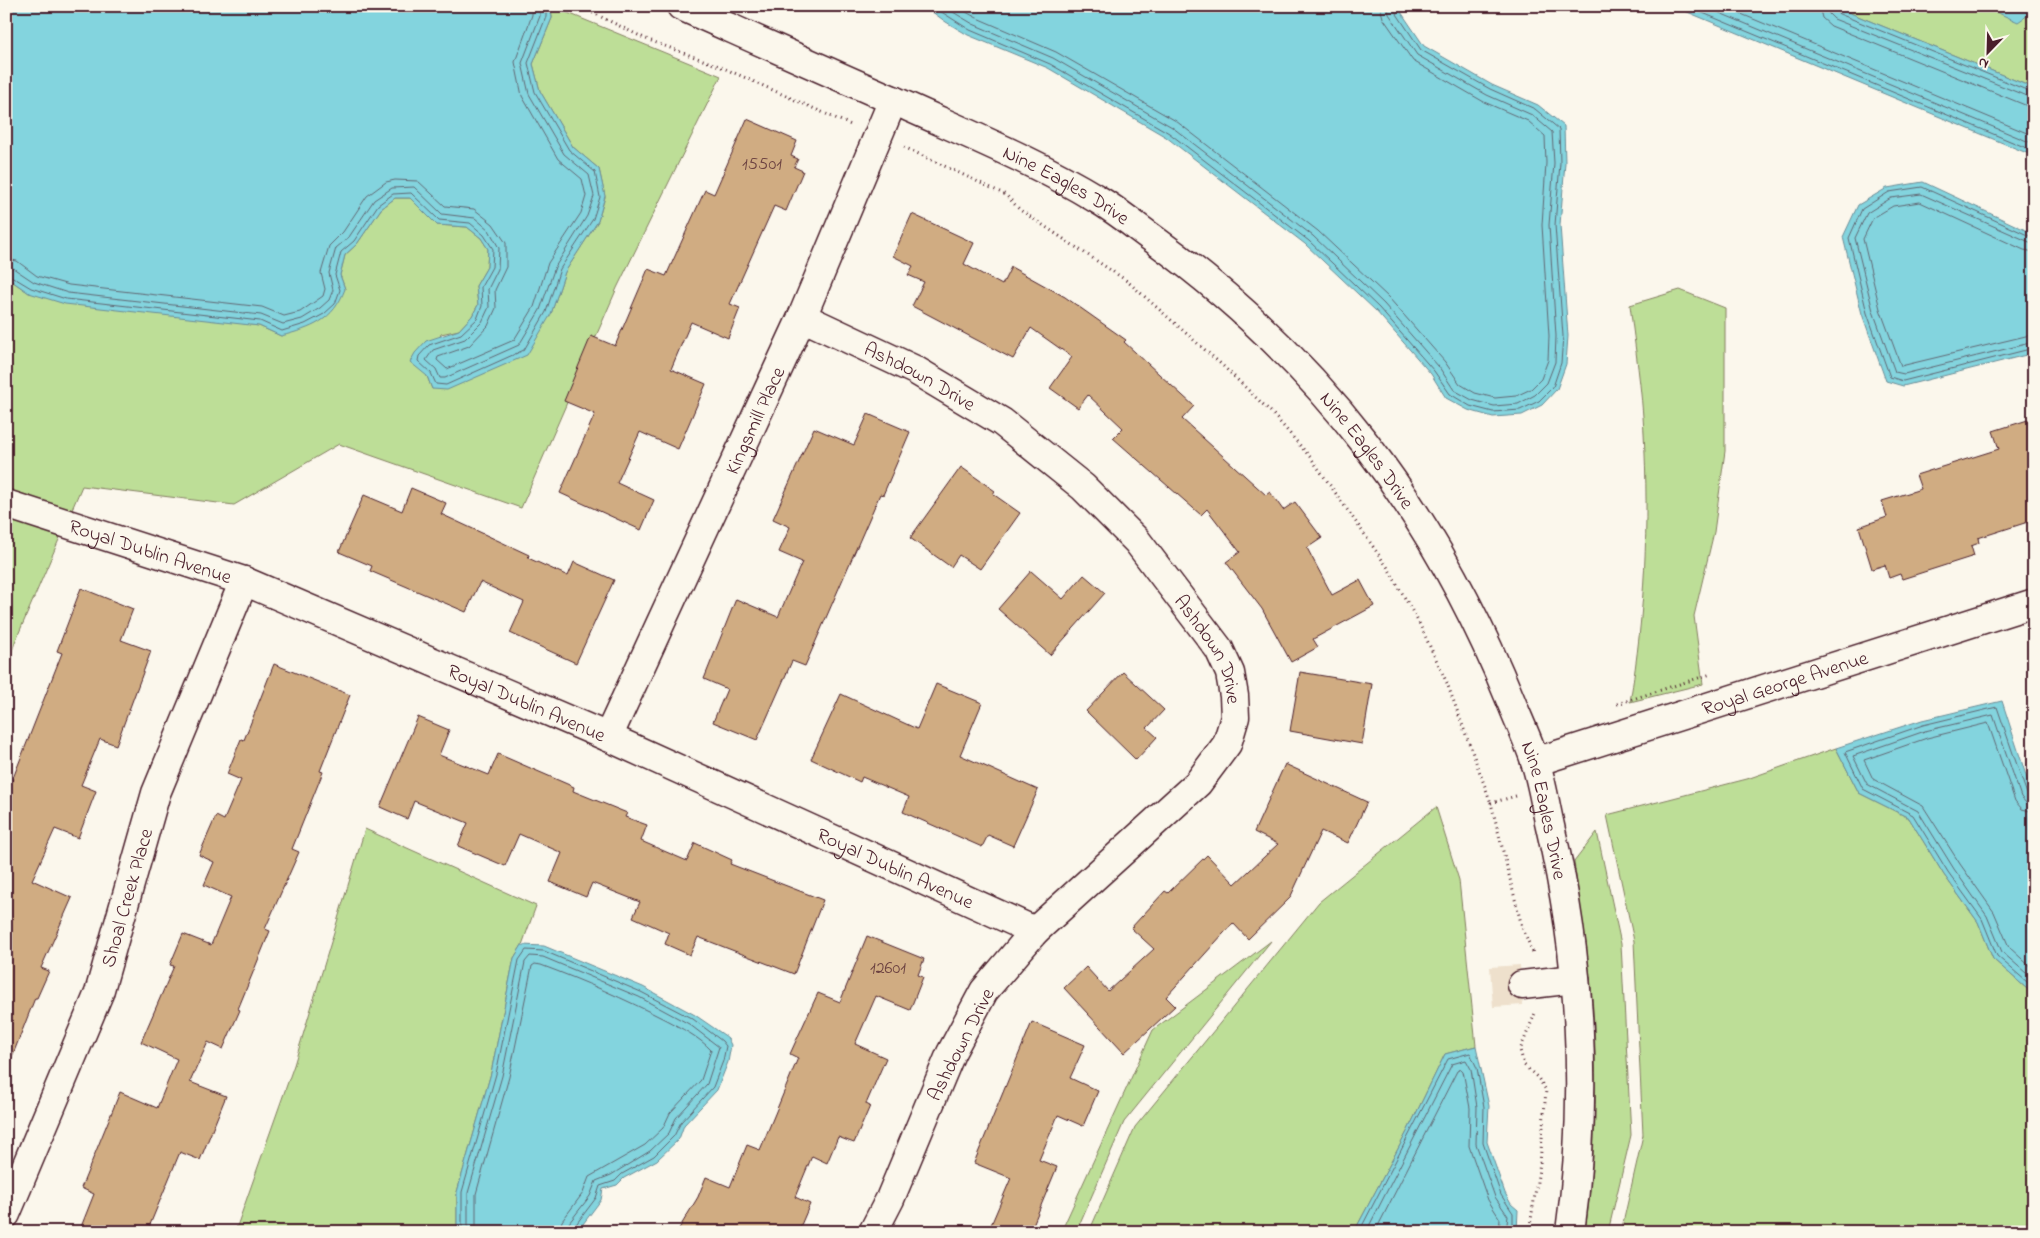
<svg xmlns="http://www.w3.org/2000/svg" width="2040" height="1238" viewBox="0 0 2040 1238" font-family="'Indie Flower',sans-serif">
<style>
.built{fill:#eee0cc}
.green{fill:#bdde97;stroke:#847e61}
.water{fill:#83d4de;stroke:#6c8c96}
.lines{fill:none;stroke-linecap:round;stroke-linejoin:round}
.shore{stroke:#616773;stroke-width:1}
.building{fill:#d0ac82;stroke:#4a1f2b}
.minor-casing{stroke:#4a1f2b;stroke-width:31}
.path{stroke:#4a1f2b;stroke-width:3;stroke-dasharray:1 4;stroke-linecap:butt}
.minor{stroke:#fbf7ec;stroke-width:28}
.labels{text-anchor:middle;stroke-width:4;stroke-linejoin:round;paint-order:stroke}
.number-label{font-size:18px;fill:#6c4241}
.street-label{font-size:20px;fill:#4a1f2b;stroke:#fbf7ec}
</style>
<rect width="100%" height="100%" fill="#fbf7ec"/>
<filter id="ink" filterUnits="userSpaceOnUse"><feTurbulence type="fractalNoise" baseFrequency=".02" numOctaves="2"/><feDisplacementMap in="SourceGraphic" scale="10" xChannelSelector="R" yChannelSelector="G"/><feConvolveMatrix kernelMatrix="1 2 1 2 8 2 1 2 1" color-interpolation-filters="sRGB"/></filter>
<g filter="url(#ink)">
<path class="built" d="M1520 965 1523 1005 1493 1007 1490 967Z"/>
<path class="green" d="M551 6 721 76 617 288 521 508 339 444 234 505 82 486 15 642 6 669V277L29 293 259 326 281 336 345 289 340 275 345 255 357 244 381 209 395 198H410L437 225 467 227 481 238 488 249 487 267 476 286 478 305 472 316 459 330 441 334 427 376 432 389 551 314 565 272 598 221 605 197 599 169 573 147 540 91 533 64 552 18Z
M1833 6H2034V88Z
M1680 290 1725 308V451L1714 532 1694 616 1703 684 1630 702C1645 614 1649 523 1644 433 1642 390 1635 347 1630 305Z
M1836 748 1859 793 1909 818 1944 875 1978 922 1993 959 2034 995V1232H1621L1643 1135 1634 941 1607 815 1747 779Z
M1436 807 1459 880 1476 1046 1445 1054 1408 1130 1354 1232H1089L1135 1127 1319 902Z
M365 829 536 906 522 945 514 958 491 1073 457 1192V1232H235L294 1065Z
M1597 832 1621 944 1631 1135 1608 1232H1585C1597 1148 1599 1061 1590 976 1586 938 1579 900 1574 862Z
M1271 941 1124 1122 1076 1232H1061L1153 1030Z"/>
<path class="water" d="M6 6H551L552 18 533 64 540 91 573 147 599 169 605 196 598 221 565 272 551 314 527 355 447 390 432 389 427 376 410 362 415 353 426 341 459 330 472 316 478 305 476 286 487 267 488 249 481 238 467 227 437 225 410 198H395L381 209 357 244 345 255 340 275 345 289C333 321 312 328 281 336L259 326 65 304 29 293 6 277Z
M924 6H1397L1424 46 1492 85 1538 105 1564 126 1565 163 1560 225 1568 336 1566 364 1557 389 1542 405 1522 415 1493 417 1468 410 1446 398 1431 374 1376 311 1305 244 1166 137 1048 68 968 35 946 22Z
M1673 6H1833L2034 88V156Z
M1983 6H2034V11L2018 22Z
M1923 182 2034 234V353L1903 386 1886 381 1862 314 1843 237 1858 205 1887 188Z
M2002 701 2034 800V995L1993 959 1978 922 1944 875 1909 818 1859 793 1836 748 1922 720Z
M522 945 544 946 643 987 695 1015 727 1037 731 1045 728 1062 717 1090 684 1125 679 1139 657 1160 624 1178 617 1185 603 1189 601 1200 577 1232H457V1192L491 1073 514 958Z
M1476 1046 1489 1106 1487 1142 1505 1193 1511 1204 1518 1210 1517 1232H1354L1408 1130 1445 1054Z"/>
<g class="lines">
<path class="shore" d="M932 6 970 30 1050 64 1169 133 1309 241 1379 308 1434 371 1450 394 1470 406 1493 412 1520 410 1539 401 1553 387 1561 363 1563 336 1555 225 1560 163 1559 129 1535 109 1490 89 1421 50 1395 11 1394 6
M943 6 973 24 1053 58 1172 127 1313 236 1384 304 1439 367 1454 390 1472 400 1494 406 1518 404 1535 395 1547 383 1555 362 1556 336 1549 225 1554 163 1552 132 1532 115 1487 95 1417 55 1389 14 1387 6
M955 6 977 18 1056 52 1176 121 1318 231 1389 298 1445 362 1460 384 1475 393 1495 398 1516 396 1531 389 1541 379 1548 360 1549 336 1542 225 1546 163 1545 136 1528 121 1484 102 1413 61 1383 18 1380 6
M1686 6 2034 151
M1703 6 2034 144
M1722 6 2034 136
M1819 6 1822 18 1831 26 2025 105 2034 107
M1827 6 1829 14 1834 19 2034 99
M1833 6 1837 13 2034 93
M2034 238 1922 187 1889 192 1862 209 1849 238 1867 313 1890 377 1903 381 2034 348
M2034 244 1921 194 1891 198 1867 213 1855 238 1873 311 1895 372 1904 374 2034 342
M2034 252 2024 250 1920 202 1893 206 1873 218 1863 239 1880 309 1901 366 2034 334
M6 259 17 261 37 276 69 285 262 307 284 316 300 312 323 296 325 289 321 273 329 246 343 232 367 196 386 182 395 180 418 181 445 206 474 209 493 224 506 243V267L495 290 496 308 488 326 469 346 438 357 437 360 447 369 514 340 534 307 548 263 581 213 586 196 582 179 558 159 522 96 515 62 532 15V6
M6 267 13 268 34 282 68 293 261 315 283 324 302 319 320 308 329 300 333 290 329 273 336 248 349 237 374 200 392 188 414 187 442 214 475 218 489 230 499 248 498 269 488 289 489 307 482 322 465 339 433 350 426 360 436 369 440 378H445L519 345 540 310 555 267 587 216 594 196 589 175 564 154 529 94 522 63 540 16V6
M6 273 31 288 66 299 260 321 282 331 305 324 324 314 335 304 340 290 335 275 341 252 354 241 378 205 393 194 411 193 439 220 470 223 484 235 493 249 492 267 481 287 482 306 477 319 461 334 429 345 419 356 418 361 431 373 436 384 446 385 524 350 546 312 560 269 593 219 600 197 595 172 569 150 535 92 528 63 546 17V6
M2034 798 2027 794 1997 707 1923 725 1845 752 1863 789 1913 815 1948 872 1982 919 1997 956 2034 988
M2034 804 2026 803 2021 797 1993 715 1925 731 1853 756 1867 784 1918 811 1954 869 1987 916 2002 952 2034 980
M2034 812 2022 809 2015 801 1988 723 1927 738 1864 760 1873 779 1923 806 1960 864 1994 912 2009 947 2034 970
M462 1232V1192L496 1074 519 960 526 950 544 951 641 992 693 1019 722 1041 726 1046 723 1061 713 1087 681 1122 674 1136 654 1156 622 1174 615 1181 600 1186 596 1198 574 1227 573 1232
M468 1232V1193L502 1076 525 962 530 956 543 957 639 997 689 1024 719 1047 707 1084 676 1118 669 1133 650 1151 611 1175 596 1181 590 1196 569 1223 567 1232
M476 1232V1194L509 1077 532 966 535 964 541 965C584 981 625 999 666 1020 681 1028 699 1037 711 1050L701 1080 670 1113 663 1128 645 1145 589 1177 583 1193 562 1221 559 1232
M1359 1232 1448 1059 1470 1053 1477 1068 1484 1107 1483 1143 1501 1195 1513 1213V1232
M1366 1232 1452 1064 1466 1060 1471 1069 1477 1107 1476 1144 1495 1197 1508 1216 1506 1232
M1375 1232 1457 1071 1461 1069 1463 1071 1470 1108 1469 1146 1488 1200 1500 1219 1499 1232"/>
</g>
<path class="building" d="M747 119 797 141 791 156 798 159 794 167 803 171 786 211 774 206 730 304 740 308 728 338 691 322 671 369 706 384 678 449 640 432 617 483 654 500 641 530 560 493 595 414 564 401 591 336 615 346 648 269 666 276 705 190 714 194Z
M912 214 974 243 964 264 1002 285 1011 267 1065 297 1126 340 1124 342 1194 406 1182 419 1266 495 1270 492 1283 510 1295 502 1322 538 1307 548 1332 595 1360 580 1374 606 1313 639 1318 647 1291 662 1262 609 1226 562 1240 552 1207 509 1201 515 1113 438 1123 428 1088 395 1078 408 1050 388 1072 357 1031 328 1013 359 912 306 924 282 908 275 913 266 893 256Z
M868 414 910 432 883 495 880 494 805 666 792 661 757 740 713 722 727 689 704 679 736 599 778 617 802 562 779 552 790 527 773 519 814 428 854 445Z
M2034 418V520L1978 538 1979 543 1971 546 1974 556 1902 579 1900 574 1889 578 1885 565 1872 569 1859 527 1887 517 1882 501 1921 489 1916 475 1999 449 1993 431Z
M961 467 995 491 993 494 1020 513 980 569 959 555 951 567 910 538Z
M411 488 446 503 441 514 529 555 528 558 568 576 574 562 614 580 576 663 510 633 524 602 480 582 466 612 370 571 372 566 339 552 364 495 402 511Z
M1031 571 1063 599 1084 575 1105 593 1050 655 998 609Z
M81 588 133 609 121 640 151 651 116 745 100 739 81 785 96 791 78 838 55 829 32 880 72 898 41 968 49 971 37 998H35L8 1067 6 796 62 653 57 651Z
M274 664 350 695 320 771 323 772 292 849 299 852 265 929 270 931 238 1009 240 1010 223 1049 208 1042 190 1082 226 1096 200 1160 180 1152 147 1232H79L94 1194 81 1188 120 1092 157 1108 177 1059 141 1042 174 966 170 965 183 934 211 945 231 897 204 885 214 862 199 855 216 816 224 820 241 780 227 774 241 739 244 740Z
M1123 672 1164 710 1147 728 1157 737 1136 760 1086 711Z
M1300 672 1372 684 1362 744 1290 731Z
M936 684 982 703 960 755 1038 790 1013 846 988 835 982 847 903 812 909 797 862 777 860 782 811 759 841 694 917 729Z
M418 717 449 730 439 755 489 775 498 754 574 787 573 791 627 813 625 817 647 825 641 841 687 861 695 843 732 860 730 864 823 900 794 974 698 937 690 955 665 944 669 933 633 917 640 902 592 883 586 897 550 882 562 853 519 834 505 866 458 846 468 823 414 801 407 819 380 807Z
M1285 764 1367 802 1348 843 1321 831 1290 898 1248 939 1233 923 1166 997 1175 1006 1124 1053 1064 988 1086 967 1108 991 1154 949 1131 928 1165 891 1168 893 1207 855 1235 884 1278 844 1254 832Z
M867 936 924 959 918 975 923 977 910 1010 876 996 855 1044 886 1058 866 1104 870 1106 854 1143 838 1137 827 1163 812 1156 795 1197 810 1204 798 1232H677L698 1197 706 1177 730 1187 747 1145 760 1150 798 1058 790 1054 818 993 840 1002Z
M1032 1022 1085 1045 1070 1078 1098 1091 1083 1126 1058 1115 1039 1160 1057 1167 1030 1232H988L1011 1178 974 1163Z"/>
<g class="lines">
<g class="minor-casing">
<g id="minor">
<path id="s1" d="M681 6C755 39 828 72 902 104 968 134 1035 161 1097 199 1116 210 1134 225 1152 238 1318 358 1433 509 1510 699 1518 719 1528 740 1535 761 1542 782 1545 804 1550 826 1581 958 1589 1097 1570 1232"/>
<path id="s2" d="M802 317 915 370 1002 422 1083 487 1137 541 1219 649 1230 673 1234 696 1235 717 1227 744 1198 783 1035 931 984 991 951 1053 890 1199 873 1232"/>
<path id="s3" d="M6 504 244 581 608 737 1035 931"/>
<path id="s4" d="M608 737 802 317 893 100"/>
<path id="s5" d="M1535 762 2034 603"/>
<path d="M1522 985 1575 979"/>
<path id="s6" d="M6 1214 99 993 156 793 244 581"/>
</g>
</g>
<path class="path" d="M579 6 646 39 719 66 853 126
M904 147 1006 195 1020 210 1127 281 1222 365 1271 412 1311 458 1388 568 1419 623 1447 683 1491 803
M1617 704 1711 674
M1516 796 1491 803 1522 927 1534 955
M1529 1232 1540 1163 1546 1090 1538 1078 1524 1065 1520 1050 1536 1011"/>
<use href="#minor" class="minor"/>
</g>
</g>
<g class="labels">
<g class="number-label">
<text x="762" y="169">15501</text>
<text x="888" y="973">12601</text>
</g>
<g class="street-label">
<text dy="7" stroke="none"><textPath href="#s1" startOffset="425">Nine Eagles Drive</textPath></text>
<text dy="7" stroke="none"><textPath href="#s2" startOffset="132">Ashdown Drive</textPath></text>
<text dy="7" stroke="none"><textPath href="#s4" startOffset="349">Kingsmill Place</textPath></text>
<text dy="7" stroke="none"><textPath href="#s1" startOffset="830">Nine Eagles Drive</textPath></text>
<text dy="7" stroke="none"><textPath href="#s3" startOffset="152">Royal Dublin Avenue</textPath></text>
<text dy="7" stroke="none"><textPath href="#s2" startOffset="538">Ashdown Drive</textPath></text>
<text dy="7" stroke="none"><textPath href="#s5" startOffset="262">Royal George Avenue</textPath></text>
<text dy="7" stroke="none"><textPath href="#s3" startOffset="558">Royal Dublin Avenue</textPath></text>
<text dy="7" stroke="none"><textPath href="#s1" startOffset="1235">Nine Eagles Drive</textPath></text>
<text dy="7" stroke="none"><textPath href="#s3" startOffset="962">Royal Dublin Avenue</textPath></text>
<text dy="7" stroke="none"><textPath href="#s6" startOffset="339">Shoal Creek Place</textPath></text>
<text transform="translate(960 1044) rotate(-63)" y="7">Ashdown Drive</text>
</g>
</g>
<rect width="2040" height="1238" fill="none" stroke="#fbf7ec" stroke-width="25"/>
<rect x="12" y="12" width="2015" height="1213" fill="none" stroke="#4a1f2b" stroke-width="2" filter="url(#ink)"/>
<g transform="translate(1988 52) rotate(203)" stroke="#fbf7ec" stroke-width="4" paint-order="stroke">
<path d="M0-4L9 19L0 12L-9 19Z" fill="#4a1f2b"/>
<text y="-8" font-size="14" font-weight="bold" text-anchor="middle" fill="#4a1f2b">N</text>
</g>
</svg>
